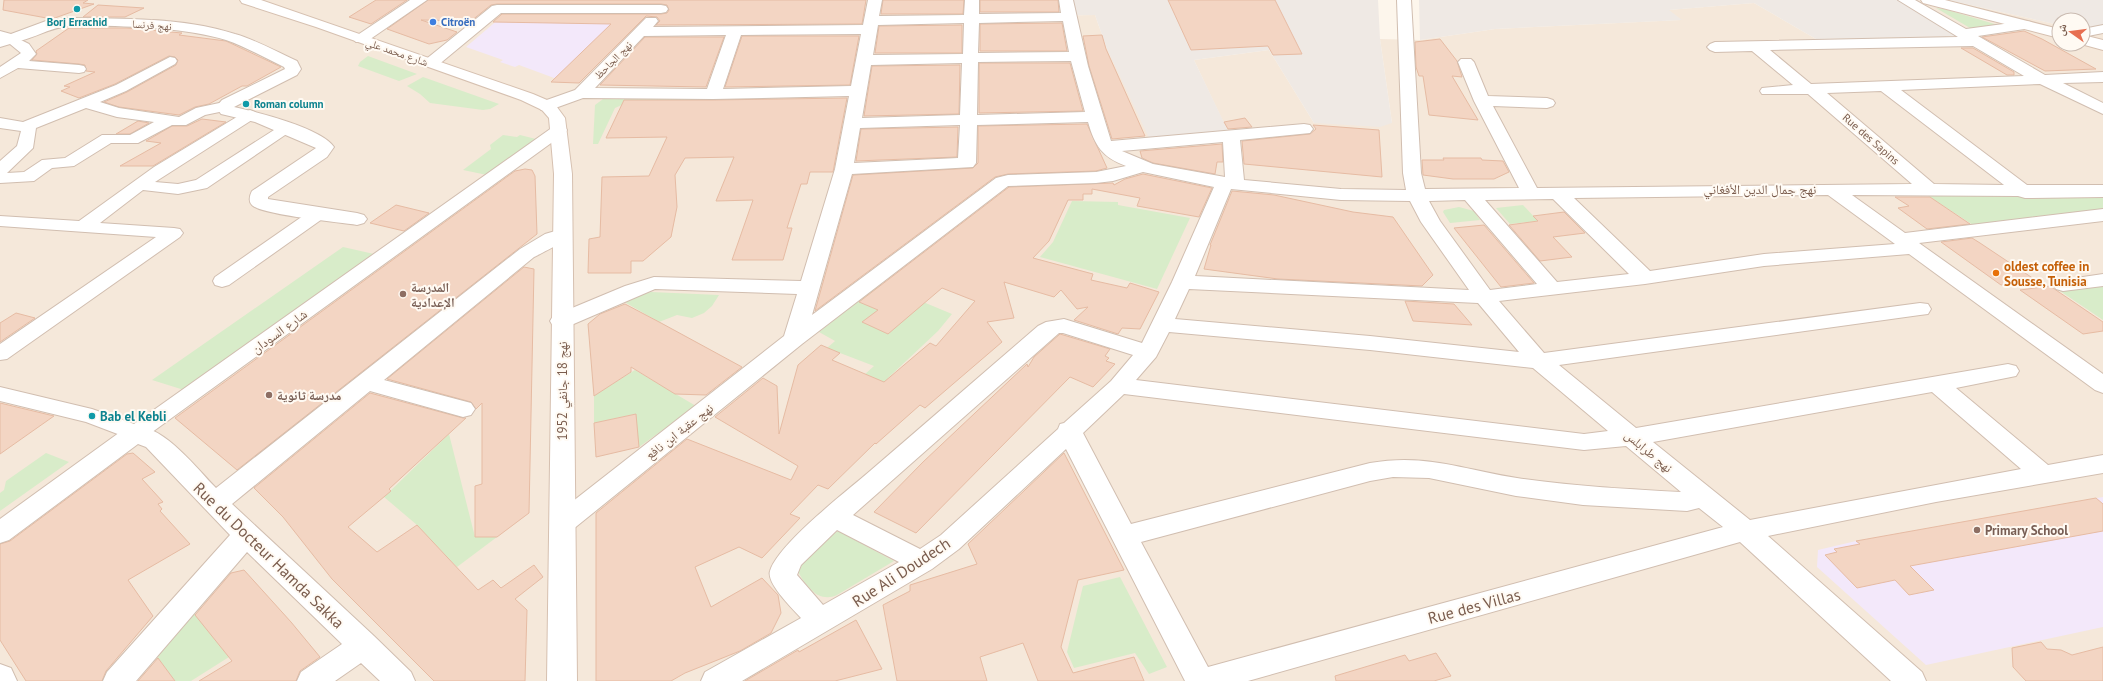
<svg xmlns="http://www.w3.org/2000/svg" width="2103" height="681" viewBox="0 0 2103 681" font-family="'PT Sans','Noto Naskh Arabic',sans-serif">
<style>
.residential{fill:#f5e8da}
.industrial{fill:#efe9e4}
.education{fill:#f3e8fa}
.green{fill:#d8ecc9}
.building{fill:#f3d5c3;stroke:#e6bba3}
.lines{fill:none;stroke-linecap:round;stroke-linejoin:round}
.pedestrian-casing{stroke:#d1beb0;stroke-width:2}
.minor-casing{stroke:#d1beb0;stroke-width:2}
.secondary-casing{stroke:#d6c0b0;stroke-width:2}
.pedestrian{fill:#fff;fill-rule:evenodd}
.minor{fill:#fff;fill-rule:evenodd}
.secondary{fill:#fff;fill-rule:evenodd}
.culture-dot{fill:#0f9aa8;stroke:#fffaf3;stroke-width:1.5}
.shop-dot{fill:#3f7fe0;stroke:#fffaf3;stroke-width:1.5}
.food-dot{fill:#e8710a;stroke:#fffaf3;stroke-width:1.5}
.education-dot{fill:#8d6e63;stroke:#fffaf3;stroke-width:1.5}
.labels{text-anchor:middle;stroke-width:4;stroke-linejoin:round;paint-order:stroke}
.far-culture-label{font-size:11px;font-weight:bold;fill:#0d838f;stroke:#fffaf3}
.far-shop-label{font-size:11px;font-weight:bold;fill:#366cbe;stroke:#fffaf3;text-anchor:start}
.far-street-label{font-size:11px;fill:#7a5c4d;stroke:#fffaf3}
.street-label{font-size:13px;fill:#7a5c4d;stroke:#fffaf3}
.food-label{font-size:13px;font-weight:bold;fill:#c56008;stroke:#fffaf3;text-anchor:start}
.education-label{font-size:13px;font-weight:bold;fill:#785e54;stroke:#fffaf3;text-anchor:start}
.culture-label{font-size:13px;font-weight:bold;fill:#0d838f;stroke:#fffaf3;text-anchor:start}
.near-street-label{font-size:16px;fill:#7a5c4d;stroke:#fffaf3}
</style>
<rect width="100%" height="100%" fill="#fdf6ec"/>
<path class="residential" d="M0 0H976V17L1095 15 1107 49 1228 132 1194 60 1269 50 1314 123H1392L1380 39 1420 40 1495 29 1681 20 1668 10 1754 3 1816 39 1955 35 1897 0H1948L2059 25V44H2083V30L2103 26V681H0Z"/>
<path class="industrial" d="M976 0H1378L1380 39 1392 123 1380 127 1314 123 1269 50 1194 60 1229 133 1149 138 1107 49 1095 15 975 17Z
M1419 0H1897L1956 36 1816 39 1754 3 1669 10 1682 20 1495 29 1420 40Z
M1948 0H2103V26L2083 30V20H2059V25Z"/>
<path class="education" d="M507 12 640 14 637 20 565 82 519 65 515 67 500 62 503 60 466 47Z
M2103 497V627L1926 665 1817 567 1818 550 1856 541Z"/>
<path class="green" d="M1936 8 1944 9 1998 25 1975 29 1970 28Z
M368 56 417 74 399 81 358 66 360 62Z
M423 77 499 104 490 109 483 110 430 103 420 94 407 86Z
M607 96 696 98 693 104H624L615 108 598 144H593L595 105Z
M503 135 517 137 520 135 536 139 487 175 463 170 491 149 490 145Z
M1927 195 2103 197V212L1976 227Z
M1072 201 1118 202V205L1190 218 1157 289 1040 257 1053 242Z
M1523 205 1538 221 1510 224 1496 208Z
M1459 207 1474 211 1480 220 1450 223 1443 212 1444 210Z
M343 247 374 254 184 390 152 380Z
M880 284 952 314 938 331 888 378 885 388 823 412 874 366 827 348 835 341 819 332Z
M2103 286V320L2060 291Z
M651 292 719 295 712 306 704 313 692 318 677 315 659 322 621 300Z
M635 370 696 406 639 447 635 414 594 423V390H603Z
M449 434 475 537H497L457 567 417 525 384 497Z
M46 453 69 462 0 511V493L4 490 6 481Z
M838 531 894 561 837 595C831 598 824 598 818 595 812 592 795 573 798 566 805 551 825 541 838 531Z
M1120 577 1167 667 1149 674 1135 653 1074 668 1067 652 1083 586Z
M193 611 229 657 191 681H175L154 653Z"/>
<path class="building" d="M4 0H88L83 3 94 4 52 19 3 10Z
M376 0H407L371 24 349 17Z
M428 0H866L862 24 656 25 660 21 657 17 646 16 579 83 551 82 611 24 493 22 502 14H661L667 13 669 10 667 5 661 4H497L491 5 471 21 421 20 457 32 447 40 429 44 387 29Z
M883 0H964L963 14H881Z
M980 0H1058L1059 12H980Z
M1168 0H1275L1302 54 1273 55 1268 46 1191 50Z
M98 5 144 8 125 17H83Z
M1062 23 1067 51H980V24Z
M962 25V53H875L879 26Z
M69 28H127L182 33 179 35 226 41 281 67 247 86H242L209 104 195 107 179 115 119 107 104 102 127 92 176 65 178 60 175 57 169 56 115 84 79 98 61 91 70 87 64 86 95 72 86 71 85 65 79 64 32 60 37 54 36 51Z
M2024 31 2042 39 2096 69 2045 71 1982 37Z
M1102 35 1106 49 1145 136 1112 139 1089 66 1083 36Z
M742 36H859L850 85 725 87Z
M645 37H724L706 87 600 85Z
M1440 39 1457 61 1462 77 1452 76 1478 120 1429 115 1423 76H1419L1416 67 1415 42Z
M1961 48H1973L2014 72V75H2007Z
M979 63H1070L1083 111 979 113Z
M960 65 959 114 864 116 872 66Z
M847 98 833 172H810L807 184H801L787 228H792L783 260H732L753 200 716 201 734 157 685 158 675 175 677 207 671 237 643 261H631V273H588L589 239 600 237 602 177 649 176 667 137 606 138 624 100H713Z
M1245 118 1252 127 1228 129 1224 122Z
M202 119 226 122 153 166H120L161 143 146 141 172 126H187Z
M138 121 149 123 130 134H116Z
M1087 124 1107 168 1096 171 1008 174 995 177 815 311 853 175 973 168 978 163V126Z
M1313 125 1379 130 1382 177 1244 164 1242 141 1310 134 1316 129Z
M958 127 957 157 856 161 861 129Z
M1222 144 1223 162H1217L1215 174 1153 163 1142 158 1140 151Z
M1443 158H1481L1482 160 1503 161 1509 172 1494 179H1453L1423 175 1422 160H1444Z
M525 169 532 170 535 176 537 234 237 470 175 418 515 171Z
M1143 174 1212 188 1199 217 1137 206 1140 198 1092 189V194H1083V200H1068L1049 241 1033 258 1093 274 1091 280 1127 288 1130 283 1159 292 1140 329 1122 328 1118 334 1074 320 1088 307 1077 309 1061 290 1054 297 1004 282 1014 318 987 322 1002 342 925 408 920 405 876 444 875 443 828 489 818 485 790 514 800 518 762 558 739 547 695 567 711 607 762 578 778 595 781 613 771 633 740 651 685 673 671 681H596V513L687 439 791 480 798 466 715 417 763 378 777 386 779 434 798 365 821 345 840 353 832 360 884 382 930 343 936 346 975 301 942 288 888 334 862 322 878 310 859 302 1009 187 1113 183 1114 185 1125 179Z
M1232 191 1274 195 1353 212 1393 217 1433 275 1422 286 1278 279 1204 269 1211 245H1210Z
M1895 197H1930L1970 224 1927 229 1898 208 1909 206Z
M396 205 429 213 404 231 370 223Z
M1564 212 1585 233 1553 237 1572 257 1540 261 1509 225 1538 221 1533 216Z
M1484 225 1534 283 1501 287 1454 228Z
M1972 238 1980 243 2034 279 2001 285 1941 242Z
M524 267 534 269 529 513 497 537H475V486L482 484V403L476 409 471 402 387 379Z
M2050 286 2103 322V331L2083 334 2020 290Z
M1405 301 1454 304 1472 325 1413 321Z
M625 304 661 323 742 367 706 395 675 394 631 367V372L594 396 588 324 600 314Z
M16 313 35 318 0 342V323Z
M1060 334 1110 349 1105 356 1109 358 1106 361 1115 364 1093 387 1070 377 916 533 874 512 923 462 1027 364 1028 367 1034 357Z
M370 393 463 418H466L389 489 391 491 348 527 377 552 417 525 478 590 493 580 501 588 534 565 543 577 515 599 527 610 525 681H434L332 579 283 517 254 488Z
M0 403 54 416 0 454Z
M636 414 639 447 596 457 594 423Z
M133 453 155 472 142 479 163 502 158 504 162 509 160 511 190 544 128 580 153 616 106 671 102 681H26L0 640V544L10 541 127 454Z
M1064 453 1124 570 1078 580 1061 647 1073 673 1134 657 1144 681H1038L1023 643 980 657 987 681H897L883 605 910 591V585L977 564 968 544Z
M2096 498 2103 504V531L1910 566 1934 590 1909 595 1895 580 1857 588 1825 555 1837 552 1834 549 1860 544 1856 541Z
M244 570 291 622 320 657 300 671 296 681H199L232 661 195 615 231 573Z
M856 620 882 669 835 681H745L798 650 799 652Z
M2041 642 2047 649 2061 650 2072 655 2103 647V681H2026L2013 667 2012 648Z
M1436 653 1451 676 1434 681H1336L1335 676 1405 655 1409 661Z
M158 658 175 681H138Z"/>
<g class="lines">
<g class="pedestrian-casing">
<path id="pedestrian" d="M11 35 29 44 36 54 29 61 79 65 84 66 86 69 84 72 79 73 18 68 0 78V67L21 53 10 44 0 47V38Z
M170 57 175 58 177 61 175 64 126 91 100 102 119 108 179 117 196 108 224 102 229 104 232 107 229 110 205 115 186 125H172L138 143H111L74 166 52 168 34 181 0 183V161L17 146 21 131 0 128V118L23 122 116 85ZM86 108 117 117 154 122 130 135H102L65 158 42 160 24 172 7 173 33 148 36 128Z
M250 110 255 112 258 115 255 118 155 182 178 184 196 180 274 130H286L288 133 207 188 178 194 143 190 100 223 174 228 180 229 183 233 180 237 7 359 0 360V344L156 237 0 226V216L79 221 154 167 245 112Z
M559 125 565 127 567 130 565 133 144 438 136 441 86 422 0 401V387L92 409 134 424 553 127Z
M319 208 325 209 328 213 325 217 229 285 222 287 215 285 213 281 215 277 313 209Z"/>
</g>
<g class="minor-casing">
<path id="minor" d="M410 0H427L366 42H356L353 39 356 36Z
M868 0H882L879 16 964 15 965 0H979V14L1061 13 1059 0H1073L1088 66 1111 141 1304 124 1310 125 1313 129 1310 133 1240 140 1244 180 1341 189 1406 190 1403 173 1397 0H1411L1421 173 1425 189 1519 188 1474 101 1458 62 1461 59H1471L1474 62 1488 96 1547 98 1553 100 1555 103 1553 106 1547 108 1493 106 1537 188 1912 184 1808 94H1762L1760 91 1762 88 1793 85 1752 51 1715 52 1710 50 1707 47 1710 44 1715 42 1958 37 1898 0H1915L1966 29 2026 21 2031 22 2033 25 2031 28 1978 36 2045 75 2103 72V82L2063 83 2103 103V114L2040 84 1901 90 2027 185H2103V197L2025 198 2018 196 1852 195 1905 233 2103 209V221L1919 243 2103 374V393L2095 390 1909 254 1764 266 1645 284 1499 301 1544 353 1920 303 1928 304 1931 309 1928 314 1920 315 1559 365 1636 428 2008 364 2016 366 2019 371 2016 376 1956 388 2048 465 2103 455V473L1936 502 1768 536 1922 672 1926 681H1891L1740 542 1248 681H1185L1066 449 959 549 932 569 742 681H701L705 672 801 618C793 609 766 583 770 571 778 544 847 491 870 471 926 423 982 374 1038 326L1046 322 1064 319 1142 343 1172 282 1214 187 1143 172 1113 181 1096 183 1008 186 802 344 572 530 563 533 554 530 550 523 554 516 784 336 797 294 655 289 569 326 561 328 553 326 550 321 553 316 625 286 654 277 801 281 835 169 849 96 713 99 583 98 547 111 541 110 539 106 541 102 575 90 646 18H656L658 21 653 27 863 25ZM1063 21 1069 52 978 53 979 23ZM964 23 963 54 873 55 878 25ZM861 34 851 86 723 89 741 35ZM726 35 707 89 595 88 644 36ZM1973 46 2024 76 1811 84 1770 50ZM1071 61 1085 112 977 115 978 62ZM962 63 960 115 862 118 871 65ZM1881 91 2004 185 1934 184 1827 93ZM1088 122C1095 146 1102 157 1126 166L1096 172 1008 175 996 178 812 315 852 174 973 167 976 163 977 125ZM960 125 958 158 854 163 860 128ZM1223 142 1225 177 1153 164 1122 151ZM1231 189 1341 200 1410 201 1421 222 1469 290 1195 276ZM1828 195 1895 244 1764 254 1650 271 1574 198ZM1553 199 1629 274 1557 282 1485 200ZM1465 200 1537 284 1490 290 1440 221 1429 201ZM1189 289 1478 303 1519 352 1370 336 1175 319ZM1169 332 1370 350 1533 368 1608 431 1584 434 1136 380 1156 357ZM1059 333H1063L1133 355 1111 381 1064 423 1060 424 1058 429 941 535 920 549 853 515ZM1932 392 2021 469 1750 520 1653 442ZM1124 394 1584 450 1626 446 1681 492C1626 489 1572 486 1517 478 1464 470 1426 453 1370 463L1131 524 1083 433ZM1393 477 1429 478 1516 496 1583 505 1687 511 1699 508 1723 527 1208 667 1141 542 1370 481ZM837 530 899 562 823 605 797 575 801 565Z
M497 5H661L666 6 668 9 666 12 661 13H501L437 66H425L423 63 425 60 492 6Z
M69 18C124 19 182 17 235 34 256 40 277 52 297 61L301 69 297 75 234 107C257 112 321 128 334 147L327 157 268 197V199L357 213 364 215 367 219 364 223 357 225C339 222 261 215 252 205 248 201 250 195 252 191L316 148 255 122 221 114 216 107 222 100 285 69 284 67C265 58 246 47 226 40 184 27 114 25 69 26 46 27 22 48 0 40V31L11 34 46 21Z
M2103 25V33L2083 37V29Z
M562 229 569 231 572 235C568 240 542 253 534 257L384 380 471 403 475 409 471 415 463 417 370 391 232 504 374 636 411 672 415 681H380L361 663 335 681H297L301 672 342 644 247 552 136 681H103L107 672 230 535 146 447 138 444 9 540 0 543V519L127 427C159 418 196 468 216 488L520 249 545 234Z
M2103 274V286L2063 291 2056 289 2053 285 2056 281Z
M0 664 11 668 17 681H0Z"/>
</g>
<g class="secondary-casing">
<path id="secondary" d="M240 0H261L533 94 554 103 565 118 572 174 577 681H547L554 174 549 118 542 110 521 100 316 27 242 3Z
M1921 0H1945L2059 29V38L1923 3Z
M2083 35 2103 40V50L2081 44H2083Z"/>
</g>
<use href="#pedestrian" class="pedestrian"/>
<use href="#minor" class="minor"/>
<use href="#secondary" class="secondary"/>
</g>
<g class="culture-dot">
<circle cx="77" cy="9" r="4"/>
<circle cx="246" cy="104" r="4"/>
<circle cx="92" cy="416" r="4"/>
</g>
<circle class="shop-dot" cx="433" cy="22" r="4"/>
<circle class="food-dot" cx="1996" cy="273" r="4"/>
<g class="education-dot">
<circle cx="403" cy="294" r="4"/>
<circle cx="269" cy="395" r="4"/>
<circle cx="1977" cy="530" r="4"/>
</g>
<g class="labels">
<g class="far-culture-label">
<text x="77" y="26">Borj Errachid</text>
<text x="254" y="108" text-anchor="start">Roman column</text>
</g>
<g class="far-shop-label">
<text x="441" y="26">Citroën</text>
</g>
<g class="far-street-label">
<text transform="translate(152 25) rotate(4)" y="4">نهج فرنسا</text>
<text transform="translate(397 52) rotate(19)" y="4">شارع محمد علي</text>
<text transform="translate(613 60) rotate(-45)" y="4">نهج الجاحظ</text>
<text transform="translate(1871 139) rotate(41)" y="4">Rue des Sapins</text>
</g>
<g class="street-label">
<text x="1760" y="194">نهج جمال الدين الأفغاني</text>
<text transform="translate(279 331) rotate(-36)" y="5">شارع السودان</text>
<text transform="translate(562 391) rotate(-90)" y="5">نهج 18 جانفي 1952</text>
<text transform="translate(679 431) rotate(-38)" y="5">نهج عقبة ابن نافع</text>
<text transform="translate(1649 451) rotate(40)" y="5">نهج طرابلس</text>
</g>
<g class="food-label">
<text x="2004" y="271">oldest coffee in<tspan x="2004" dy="15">Sousse, Tunisia</tspan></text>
</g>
<g class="education-label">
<text x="411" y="292">المدرسة<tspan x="411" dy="15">الإعدادية</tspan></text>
<text x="277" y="400">مدرسة ثانوية</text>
<text x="1985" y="535">Primary School</text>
</g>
<g class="culture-label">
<text x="100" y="421">Bab el Kebli</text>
</g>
<g class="near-street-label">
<text transform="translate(269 555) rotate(44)" y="6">Rue du Docteur Hamda Sakka</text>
<text transform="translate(901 572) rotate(-33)" y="6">Rue Ali Doudech</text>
<text transform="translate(1474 606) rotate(-15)" y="6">Rue des Villas</text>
</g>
</g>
<g transform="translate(2071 32) rotate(284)"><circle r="19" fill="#fffaf3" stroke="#cabbb1"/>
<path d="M0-3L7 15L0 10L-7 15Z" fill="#e76f51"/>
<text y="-6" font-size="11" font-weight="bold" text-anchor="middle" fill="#7a5c4d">ش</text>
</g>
</svg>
